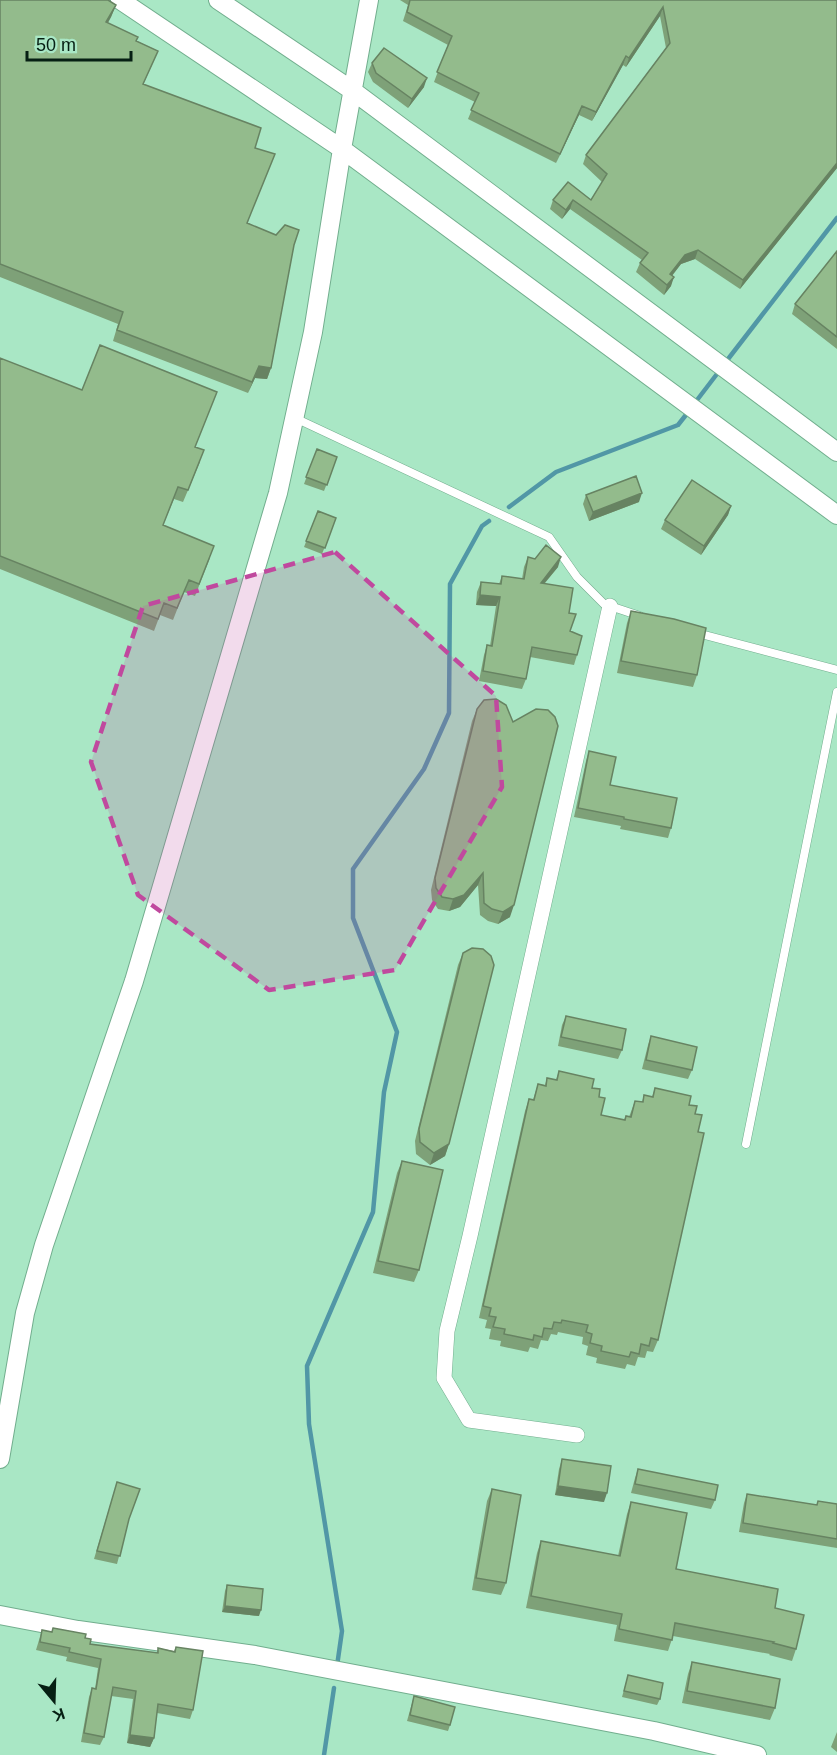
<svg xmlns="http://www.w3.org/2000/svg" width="837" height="1755" viewBox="0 0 837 1755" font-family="Arial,sans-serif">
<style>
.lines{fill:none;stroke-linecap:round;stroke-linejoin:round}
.stream{stroke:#5197a6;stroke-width:4.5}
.service-casing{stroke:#72ae8e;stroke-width:9}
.minor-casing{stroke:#72ae8e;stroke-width:16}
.tertiary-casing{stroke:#72ae8e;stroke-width:20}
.service{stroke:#fff;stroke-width:8}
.minor{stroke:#fff;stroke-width:15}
.tertiary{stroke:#fff;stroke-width:18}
.wall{fill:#7ea178}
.shaded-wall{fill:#678362}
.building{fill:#93bb8c;stroke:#678362;stroke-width:1.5}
.marked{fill:#c0499e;fill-opacity:0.2;stroke:#c0499e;stroke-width:4.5;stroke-dasharray:12 8;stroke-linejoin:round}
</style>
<rect width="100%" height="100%" fill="#a9e7c5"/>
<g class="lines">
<path class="stream" d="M725 363 837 218
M694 404 720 370
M509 507 556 472 678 425 689 411
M337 1666 342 1631 309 1424 307 1366 373 1212 384 1092 397 1032 353 918V869L424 769 449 713 450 584 482 526 489 521
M324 1755 334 1688"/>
<g class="service-casing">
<path id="service" d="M295 418 549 537 577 577 604 604 640 616
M697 633 837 670
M746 1144 837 692"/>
</g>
<g class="minor-casing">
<path id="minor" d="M577 1435 469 1420 444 1378 447 1331 470 1236 610 606"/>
</g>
<g class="tertiary-casing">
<path id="tertiary" d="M120 0 342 149 837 515
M218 0 353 91 837 452
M0 1459 25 1313 44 1245 134 981 278 493 313 332 342 149 369 0
M0 1615 78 1630 255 1655 654 1731 757 1755"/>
</g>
<use href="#service" class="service"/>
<use href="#minor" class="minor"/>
<use href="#tertiary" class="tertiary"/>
</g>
<path class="wall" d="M0 0 116 5 111 17 108 23 137 41 158 51 143 85 255 148 248 223 294 245 271 368 267 379 255 378 248 393 113 341 118 324 0 277Z
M400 0H837V168L740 289 695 259 681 264 672 276 671 286 664 295 636 272 640 263 642 260 570 209 562 219 550 209 553 200H591L602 182 583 164 586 155 666 48 660 16 626 67 623 65 592 121 579 115 556 163 468 119 475 102 434 82 448 45 403 21 408 5Z
M372 63 424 87 408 108 373 82 368 72Z
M837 251V349L792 314 795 304Z
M0 358 195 447 200 462 183 502 174 499 163 525 210 558 195 596 184 592 173 620 160 615 154 631 0 569Z
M317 449 337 457 324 491 304 484Z
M586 495 639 502 589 521 583 504Z
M731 506 728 515 701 555 661 529 665 520Z
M318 511 336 518 322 554 304 547Z
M528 557 558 567 545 583 569 613 570 631 577 655 574 665 530 657 526 679 522 689 479 681 484 655 487 645 490 646 496 606 476 605 477 592 481 582 499 584 502 576 522 579 524 567Z
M631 611 697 675 693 687 617 673 627 623Z
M477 709 510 917 498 924 488 921 480 915 478 885 460 907 449 911 438 909 432 900 431 890 472 721Z
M589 751 610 785 671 828 668 838 620 829 621 826 574 817 586 761Z
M463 953 449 1144 445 1156 430 1165 416 1154 415 1141 458 965Z
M566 1016 622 1050 618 1059 558 1046 562 1025Z
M651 1036 692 1070 688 1079 642 1069 648 1045Z
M559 1071 592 1088 599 1097 601 1115 624 1120 626 1116 629 1117 635 1101 642 1102 644 1095 652 1097 655 1088 689 1105 695 1114 658 1340 653 1352 647 1351 645 1358 638 1357 635 1366 627 1364 625 1369 596 1363 597 1358 586 1355 588 1346 582 1344 583 1337 558 1332 557 1335 551 1334 548 1341 541 1340 538 1349 530 1347 528 1352 500 1346 501 1341 489 1339 491 1329 485 1328 487 1320 479 1318 525 1111 529 1099 533 1100 538 1084 545 1085 547 1078 556 1080Z
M402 1161 419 1270 414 1282 373 1273 397 1173Z
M562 1459 604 1502 555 1495 559 1469Z
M638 1469 715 1500 711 1509 631 1493 635 1478Z
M117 1482 129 1519 117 1564 94 1559Z
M492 1489 506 1583 501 1595 472 1590 487 1501Z
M747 1494 817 1505 818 1501 837 1504V1548L739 1532 744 1503Z
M631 1502 676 1569 775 1608 796 1649 792 1661 769 1655 770 1654 673 1636 668 1651 614 1641 617 1625 526 1608 537 1553 541 1541 618 1556 627 1514Z
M227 1585 259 1616 222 1612 225 1591Z
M53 1628 85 1638 90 1644 157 1653 158 1648 174 1651 176 1647 193 1710 190 1719 157 1713 154 1738 150 1747 127 1743 133 1699 111 1696 104 1737 100 1745 81 1742 89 1697 92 1688 95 1689 98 1668 66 1661 67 1657 36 1650 42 1630 52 1632Z
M692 1662 775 1708 770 1720 682 1703 688 1674Z
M628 1675 660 1699 657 1705 622 1697Z
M414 1696 450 1725 448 1731 407 1721Z
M837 1732V1752L831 1747Z"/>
<path class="shaded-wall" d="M116 5 111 17 101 34 106 22Z
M663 7 660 16 626 67 629 58Z
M626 56 623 65 592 121 596 112Z
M427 78 424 87 408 108 412 99Z
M582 106 579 115 556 163 560 154Z
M837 163V168L740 289 743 280Z
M573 200 570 209 562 219 566 210Z
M698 250 695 259 681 264 666 283 670 274 685 255Z
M674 277 671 286 664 295 667 285Z
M259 366 271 368 267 379 255 378 248 393Z
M642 493 639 502 589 521 593 512Z
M731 506 728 515 701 555 704 546Z
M561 557 558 567 537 592 541 583Z
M480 595 500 597 496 606 476 605Z
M483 873 478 885 460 907 449 911 453 899Z
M514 905 510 917 498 924 503 912Z
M449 1144 445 1156 430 1165 434 1153Z
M558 1486 607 1493 604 1502 555 1495Z
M225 1606 261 1610 259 1616 222 1612Z
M130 1735 154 1738 150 1747 127 1743Z"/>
<path class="building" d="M0 0H108L116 5 106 22 138 37 136 41 158 51 143 84 261 128 255 148 275 154 247 223 276 235 285 225 299 230 294 245 271 368 259 366 252 382 117 330 123 312 0 264Z
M410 0H837V163L743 280 698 250 685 255 670 274 674 277 667 285 640 263 648 253 573 200 566 210 553 200 568 182 591 200 607 174 586 155 670 43 663 7 629 58 626 56 596 112 582 106 560 154 471 110 479 93 437 72 452 36 407 12Z
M384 48 427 78 412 99 376 73 372 63Z
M837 251V337L795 304Z
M100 345 217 392 195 447 204 450 188 490 178 487 163 525 214 546 199 584 189 580 177 608 164 603 158 619 0 556V358L82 390Z
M317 449 337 457 327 485 306 477Z
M636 476 642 493 593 512 586 495Z
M692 480 731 506 704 546 665 520Z
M318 511 336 518 325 548 306 541Z
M546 545 561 557 541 583 573 588 569 613 576 614 570 631 582 636 577 655 532 647 526 679 483 671 487 645 492 646 500 597 480 595 481 582 501 584 502 576 524 579 528 557 535 559Z
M631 611 674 619 706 628 697 675 621 661Z
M496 699 506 705 513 722 536 709 548 710 555 717 558 726 514 905 503 912 492 909 484 903 483 873 464 895 453 899 442 897 436 888 435 878 477 709 484 700Z
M589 751 616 757 610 785 677 798 671 828 624 819V817L578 808Z
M472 948 483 949 491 956 494 965 449 1144 434 1153 420 1142 419 1129 463 953Z
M566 1016 626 1029 622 1050 561 1037Z
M651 1036 697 1047 692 1070 646 1060Z
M559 1071 594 1079 592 1088 600 1089 599 1097 605 1098 601 1115 625 1120 626 1116 631 1117 635 1101 643 1102 644 1095 653 1097 655 1088 691 1096 689 1105 697 1106 695 1114 702 1115 698 1132 704 1133 658 1340 651 1338 649 1346 641 1344 639 1354 631 1352 629 1357 601 1351 602 1346 590 1343 592 1334 586 1332 588 1325 562 1320 561 1323 554 1322 552 1329 544 1328 542 1337 534 1335 533 1340 504 1334 505 1329 493 1327 496 1317 489 1316 491 1308 483 1306 529 1099 534 1100 538 1084 546 1086 547 1078 557 1080Z
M402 1161 443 1170 419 1270 378 1261Z
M562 1459 611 1466 607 1493 558 1486Z
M638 1469 718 1485 715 1500 635 1484Z
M117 1482 140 1489 129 1519 120 1556 97 1551Z
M492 1489 521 1495 506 1583 476 1578Z
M747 1494 817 1505 818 1501 837 1504V1539L743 1523Z
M631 1502 687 1513 676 1569 778 1589 775 1608 804 1615 796 1649 773 1643 774 1642 675 1623 672 1640 619 1629 622 1614 531 1596 541 1541 620 1556Z
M227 1585 263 1589 261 1610 225 1606Z
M53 1628 86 1634 85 1638 91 1639 90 1644 158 1653V1648L175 1652 176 1647 203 1651 193 1710 158 1704 154 1738 130 1735 136 1691 113 1687 104 1737 84 1733 92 1688 96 1689 101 1659 69 1652 70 1648 40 1642 42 1630 52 1632Z
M692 1662 780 1679 775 1708 687 1691Z
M628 1675 663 1683 660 1699 624 1691Z
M414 1696 455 1707 450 1725 410 1715Z"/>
<path class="marked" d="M335 552 496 696 502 787 395 970 269 990 138 895 91 762 143 606Z"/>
<g transform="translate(54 1701) rotate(161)" stroke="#a9e7c5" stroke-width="4.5" paint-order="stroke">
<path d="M0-4.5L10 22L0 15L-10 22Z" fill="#061f13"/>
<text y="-9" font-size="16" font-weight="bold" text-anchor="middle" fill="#061f13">K</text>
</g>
<path d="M27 51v9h104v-9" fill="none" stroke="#061f13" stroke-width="3"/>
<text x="36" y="51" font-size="18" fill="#061f13" stroke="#a9e7c5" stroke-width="4.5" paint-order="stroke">50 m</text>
</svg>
